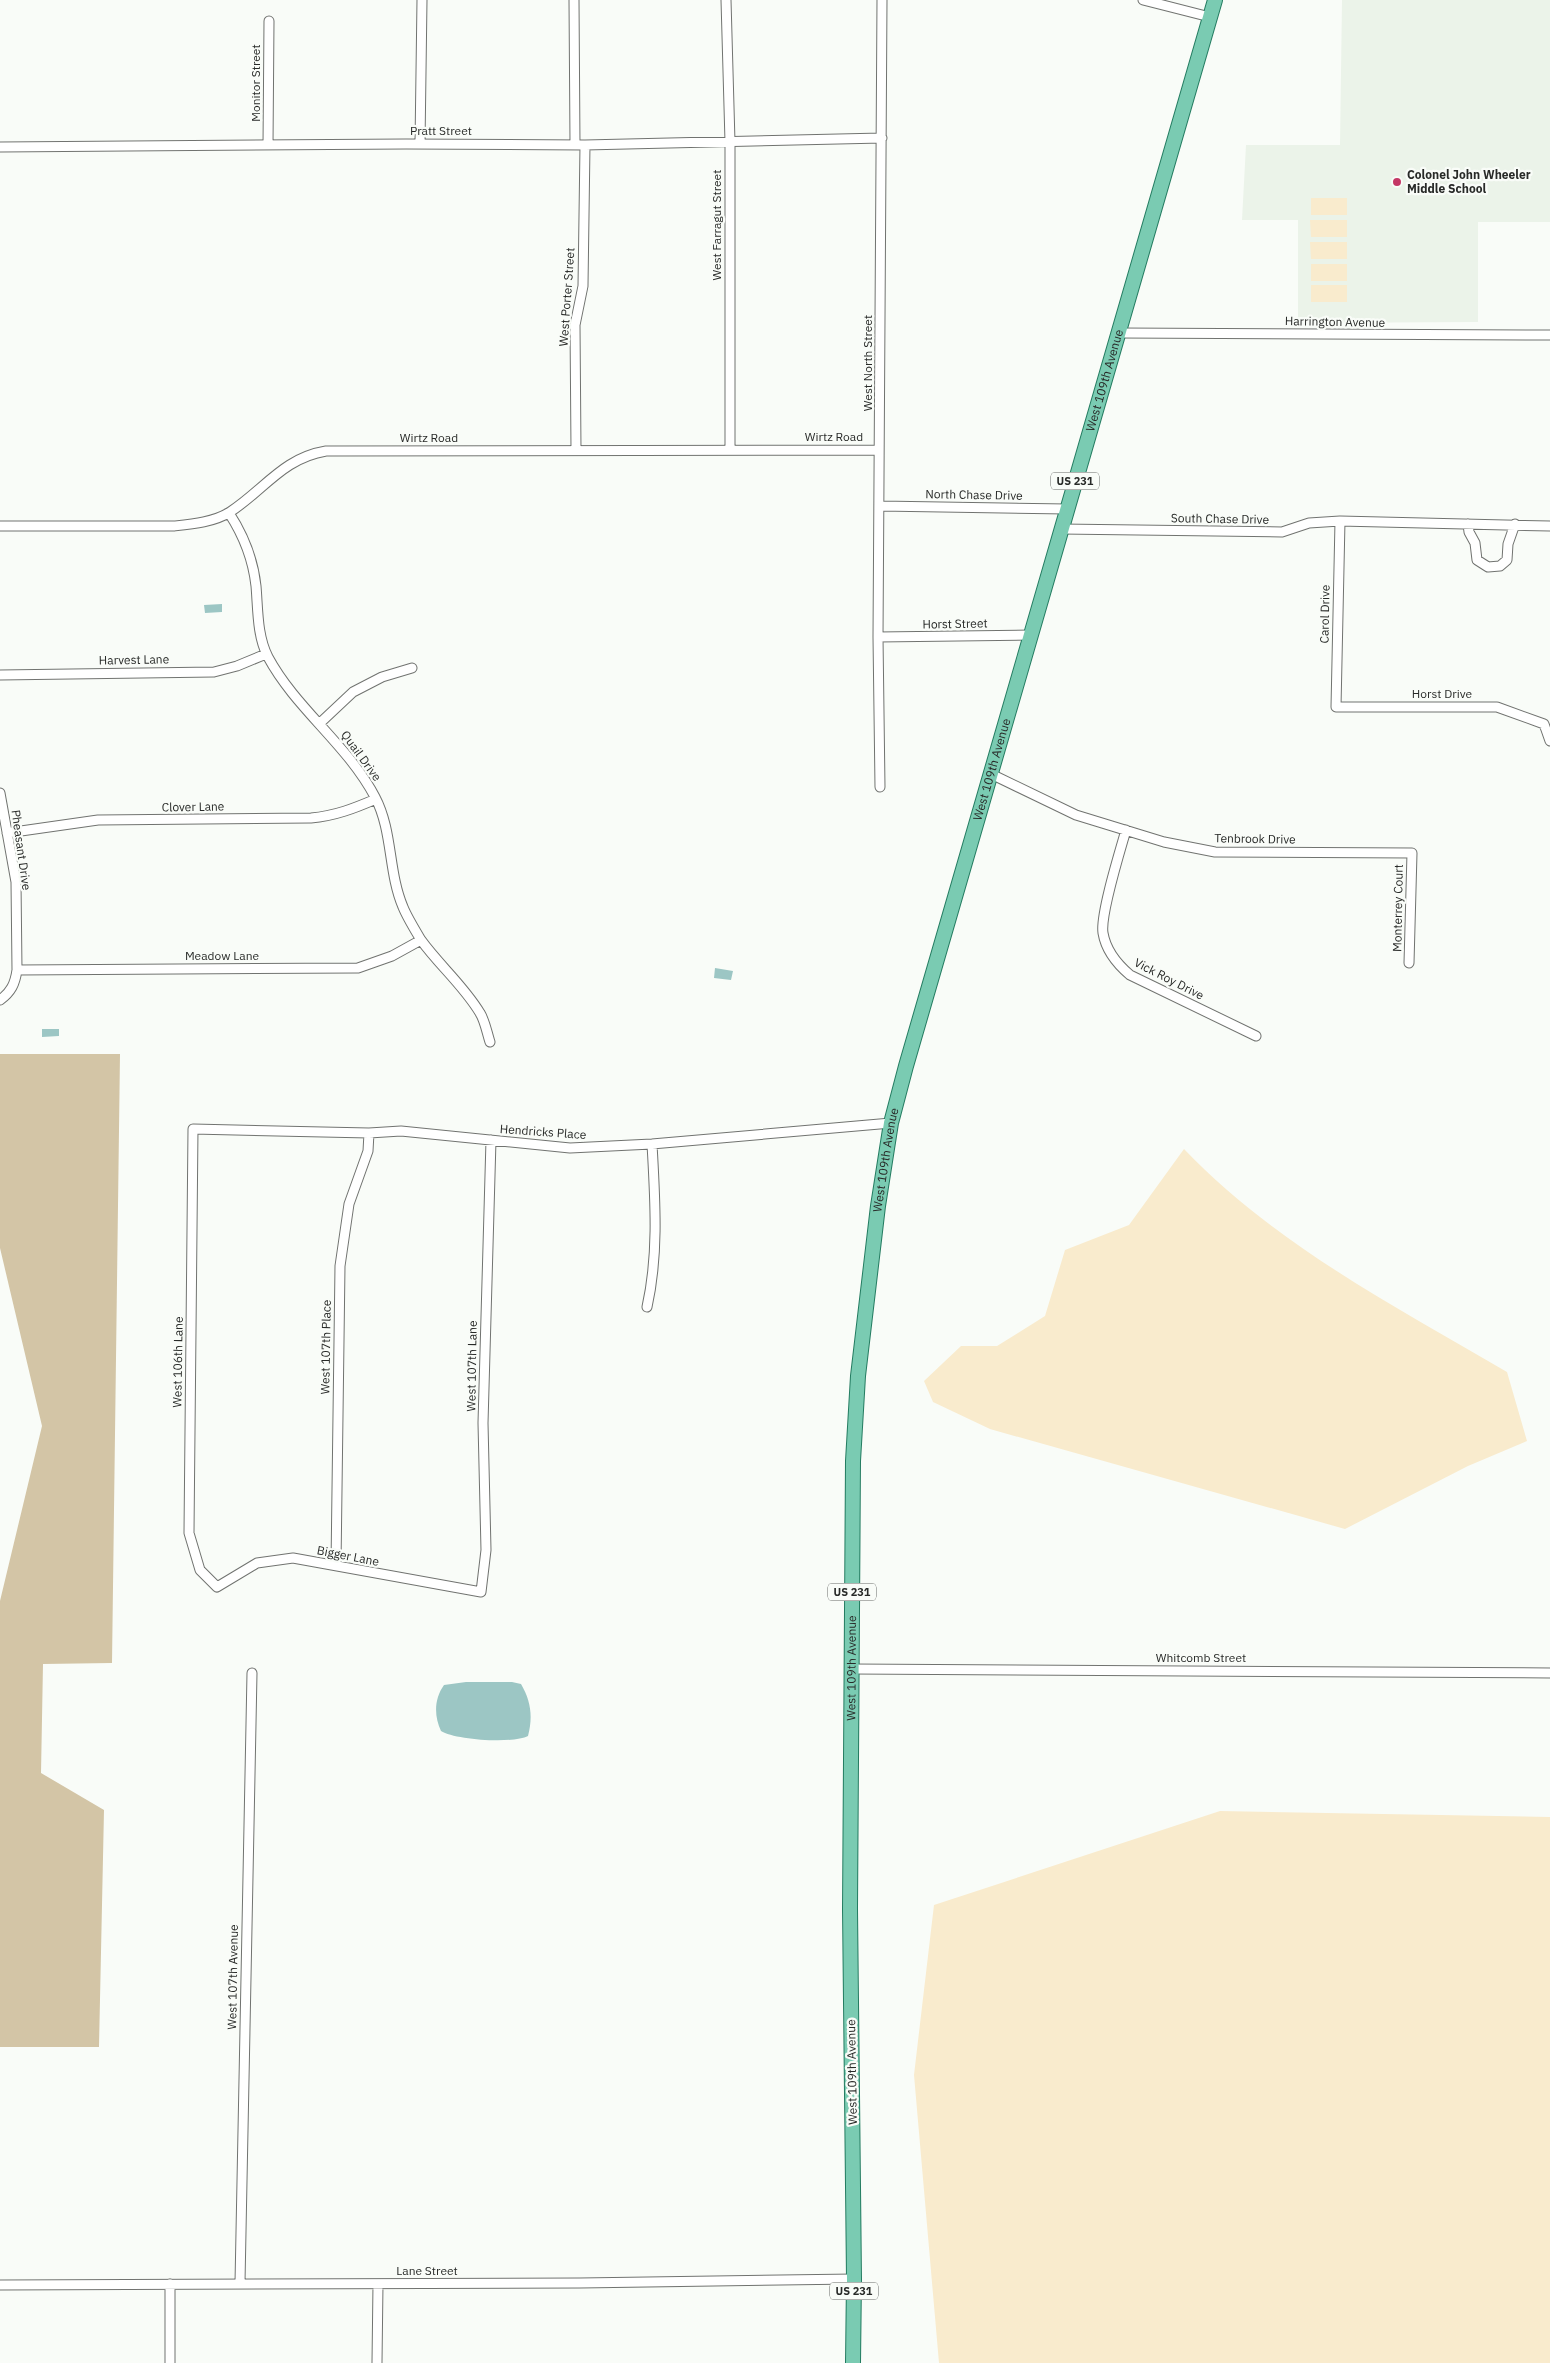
<svg xmlns="http://www.w3.org/2000/svg" width="1550" height="2363" viewBox="0 0 1550 2363" font-family="'IBM Plex Sans',sans-serif">
<style>
.built{fill:#ebf3e9}
.green{fill:#f9ebcd}
.forest{fill:#d3c5a6}
.water{fill:#9cc6c4}
.lines{fill:none;stroke-linecap:round;stroke-linejoin:round}
.street-casing{stroke:#717370;stroke-width:11}
.primary-casing{stroke:#247c61;stroke-width:16}
.street{stroke:#fff;stroke-width:9}
.primary{stroke:#7acbb2;stroke-width:14}
.poi-dot{fill:#c43765;stroke:#f9fcf8;stroke-width:2}
.labels{text-anchor:middle;stroke-width:4.5;stroke-linejoin:round;paint-order:stroke}
.shield{fill:#f9fcf8;stroke:#676966;stroke-width:1}
.shield-label{font-size:11px;font-weight:bold;fill:#282a28}
.street-label{font-size:12px;fill:#282a28;stroke:#f9fcf8}
.poi-label{font-size:12px;font-weight:bold;fill:#282a28;stroke:#f9fcf8;text-anchor:start}
</style>
<rect width="100%" height="100%" fill="#f9fcf8"/>
<path class="built" d="M1342 0H1550V222H1478V322L1298 323V220H1242L1246 145H1340Z"/>
<path class="green" d="M1311 198H1347V215H1311Z
M1310 220H1347V237H1311Z
M1310 242H1347V259H1311Z
M1311 264H1347V281H1311Z
M1311 285H1347V302H1311Z
M1184 1149C1275 1244 1394 1306 1507 1372L1527 1441 1468 1466 1345 1529 990 1429 933 1402 924 1381 961 1346H997L1045 1316 1065 1250 1129 1225Z
M1220 1811 1550 1817V2363H939L914 2075 934 1905Z"/>
<path class="forest" d="M0 1054H120L112 1663 43 1664 41 1773 104 1810 99 2047H0V1601L42 1426 0 1248Z"/>
<path class="water" d="M222 604V612L205 613 204 605Z
M715 968 733 971 731 980 714 978Z
M42 1029H59V1036L42 1037Z
M466 1682H512L521 1684C531 1701 533 1717 528 1736 513 1744 455 1740 441 1731 434 1716 434 1699 444 1685Z"/>
<g class="lines">
<g class="street-casing">
<path id="street" d="M574 0 575 144
M726 0 730 142V450
M1143 0 1210 17
M420 144 422 0
M268 145 269 21
M0 147 406 144 585 145 882 138
M1119 333 1550 335
M576 450 575 325 583 286 585 145
M880 506 1067 509
M229 513C244 536 253 558 256 586 258 609 257 636 268 657 296 709 347 744 375 797 393 831 388 872 403 907 407 917 415 930 421 940 439 965 464 986 480 1013 485 1021 487 1033 490 1042
M1340 521 1336 707H1497L1544 724 1550 741
M1468 524 1469 532 1475 543 1477 560 1488 567 1500 566 1507 560 1508 544 1515 524
M0 526H174C193 524 214 522 230 512 264 490 283 458 326 451L879 450
M1061 529 1282 532 1309 523 1340 521 1550 526
M878 637 1032 635
M0 675 214 672 237 666 266 654
M320 723 353 692 382 677 412 668
M991 774 1076 815 1164 842 1215 852 1412 853 1409 963
M880 787 878 637 882 0
M0 793 16 882 17 970C15 984 11 992 0 1000
M1126 830C1120 851 1100 915 1103 933 1106 951 1117 964 1130 975L1256 1036
M7 833 98 820 311 818C335 816 355 808 376 799
M17 970 358 968 392 956 421 940
M491 1140 483 1423 486 1550 481 1592 293 1558 257 1563 217 1587 200 1570 189 1533 193 1129 369 1133 401 1131 570 1148 652 1144 891 1123
M647 1307C659 1253 655 1199 652 1144
M336 1565 340 1266 349 1204 368 1151 369 1133
M852 1669 1550 1673
M240 2283 252 1673
M0 2285 580 2283 854 2279
M170 2363V2284
M377 2363 378 2284"/>
</g>
<g class="primary-casing">
<g id="primary">
<path id="s1" d="M853 2363 854 2279 850 1909 853 1461 858 1376 878 1206 891 1123 906 1066 1215 0"/>
</g>
</g>
<use href="#street" class="street"/>
<use href="#primary" class="primary"/>
</g>
<circle class="poi-dot" cx="1397" cy="182" r="5"/>
<g class="labels">
<g class="shield">
<rect x="1051" y="472.5" width="48" height="17" rx="4"/>
<rect x="828" y="1583.5" width="48" height="17" rx="4"/>
<rect x="830" y="2282.5" width="48" height="17" rx="4"/>
</g>
<g class="shield-label">
<text x="1075" y="485">US 231</text>
<text x="852" y="1596">US 231</text>
<text x="854" y="2295">US 231</text>
</g>
<g class="street-label">
<text transform="translate(256 83) rotate(-90)" y="4">Monitor Street</text>
<text x="441" y="135">Pratt Street</text>
<text transform="translate(717 225) rotate(-90)" y="4">West Farragut Street</text>
<text transform="translate(567 297) rotate(-86)" y="4">West Porter Street</text>
<text transform="translate(1335 322) rotate(1)" y="4">Harrington Avenue</text>
<text transform="translate(868 363) rotate(-90)" y="4">West North Street</text>
<text dy="4" stroke="none"><textPath href="#s1" startOffset="2015">West 109th Avenue</textPath></text>
<text x="834" y="441">Wirtz Road</text>
<text x="429" y="442">Wirtz Road</text>
<text transform="translate(974 495) rotate(1)" y="4">North Chase Drive</text>
<text transform="translate(1220 519) rotate(1)" y="4">South Chase Drive</text>
<text transform="translate(1325 614) rotate(-89)" y="4">Carol Drive</text>
<text transform="translate(955 624) rotate(-1)" y="4">Horst Street</text>
<text transform="translate(134 660) rotate(-1)" y="4">Harvest Lane</text>
<text x="1442" y="698">Horst Drive</text>
<text transform="translate(361 756) rotate(54)" y="4">Quail Drive</text>
<text dy="4" stroke="none"><textPath href="#s1" startOffset="1610">West 109th Avenue</textPath></text>
<text transform="translate(193 807) rotate(-1)" y="4">Clover Lane</text>
<text transform="translate(1255 839) rotate(1)" y="4">Tenbrook Drive</text>
<text transform="translate(21 850) rotate(82)" y="4">Pheasant Drive</text>
<text transform="translate(1398 908) rotate(-89)" y="4">Monterrey Court</text>
<text x="222" y="960">Meadow Lane</text>
<text transform="translate(1169 979) rotate(27)" y="4">Vick Roy Drive</text>
<text transform="translate(543 1132) rotate(4)" y="4">Hendricks Place</text>
<text dy="4" stroke="none"><textPath href="#s1" startOffset="1205">West 109th Avenue</textPath></text>
<text transform="translate(326 1347) rotate(-89)" y="4">West 107th Place</text>
<text transform="translate(178 1362) rotate(-89)" y="4">West 106th Lane</text>
<text transform="translate(472 1366) rotate(-89)" y="4">West 107th Lane</text>
<text transform="translate(348 1556) rotate(11)" y="4">Bigger Lane</text>
<text x="1201" y="1662">Whitcomb Street</text>
<text dy="4" stroke="none"><textPath href="#s1" startOffset="695">West 109th Avenue</textPath></text>
<text transform="translate(233 1977) rotate(-89)" y="4">West 107th Avenue</text>
<text transform="translate(852 2072) rotate(-91)" y="4">West 109th Avenue</text>
<text x="427" y="2275">Lane Street</text>
</g>
<g class="poi-label">
<text x="1407" y="179">Colonel John Wheeler<tspan x="1407" dy="14">Middle School</tspan></text>
</g>
</g>
</svg>
